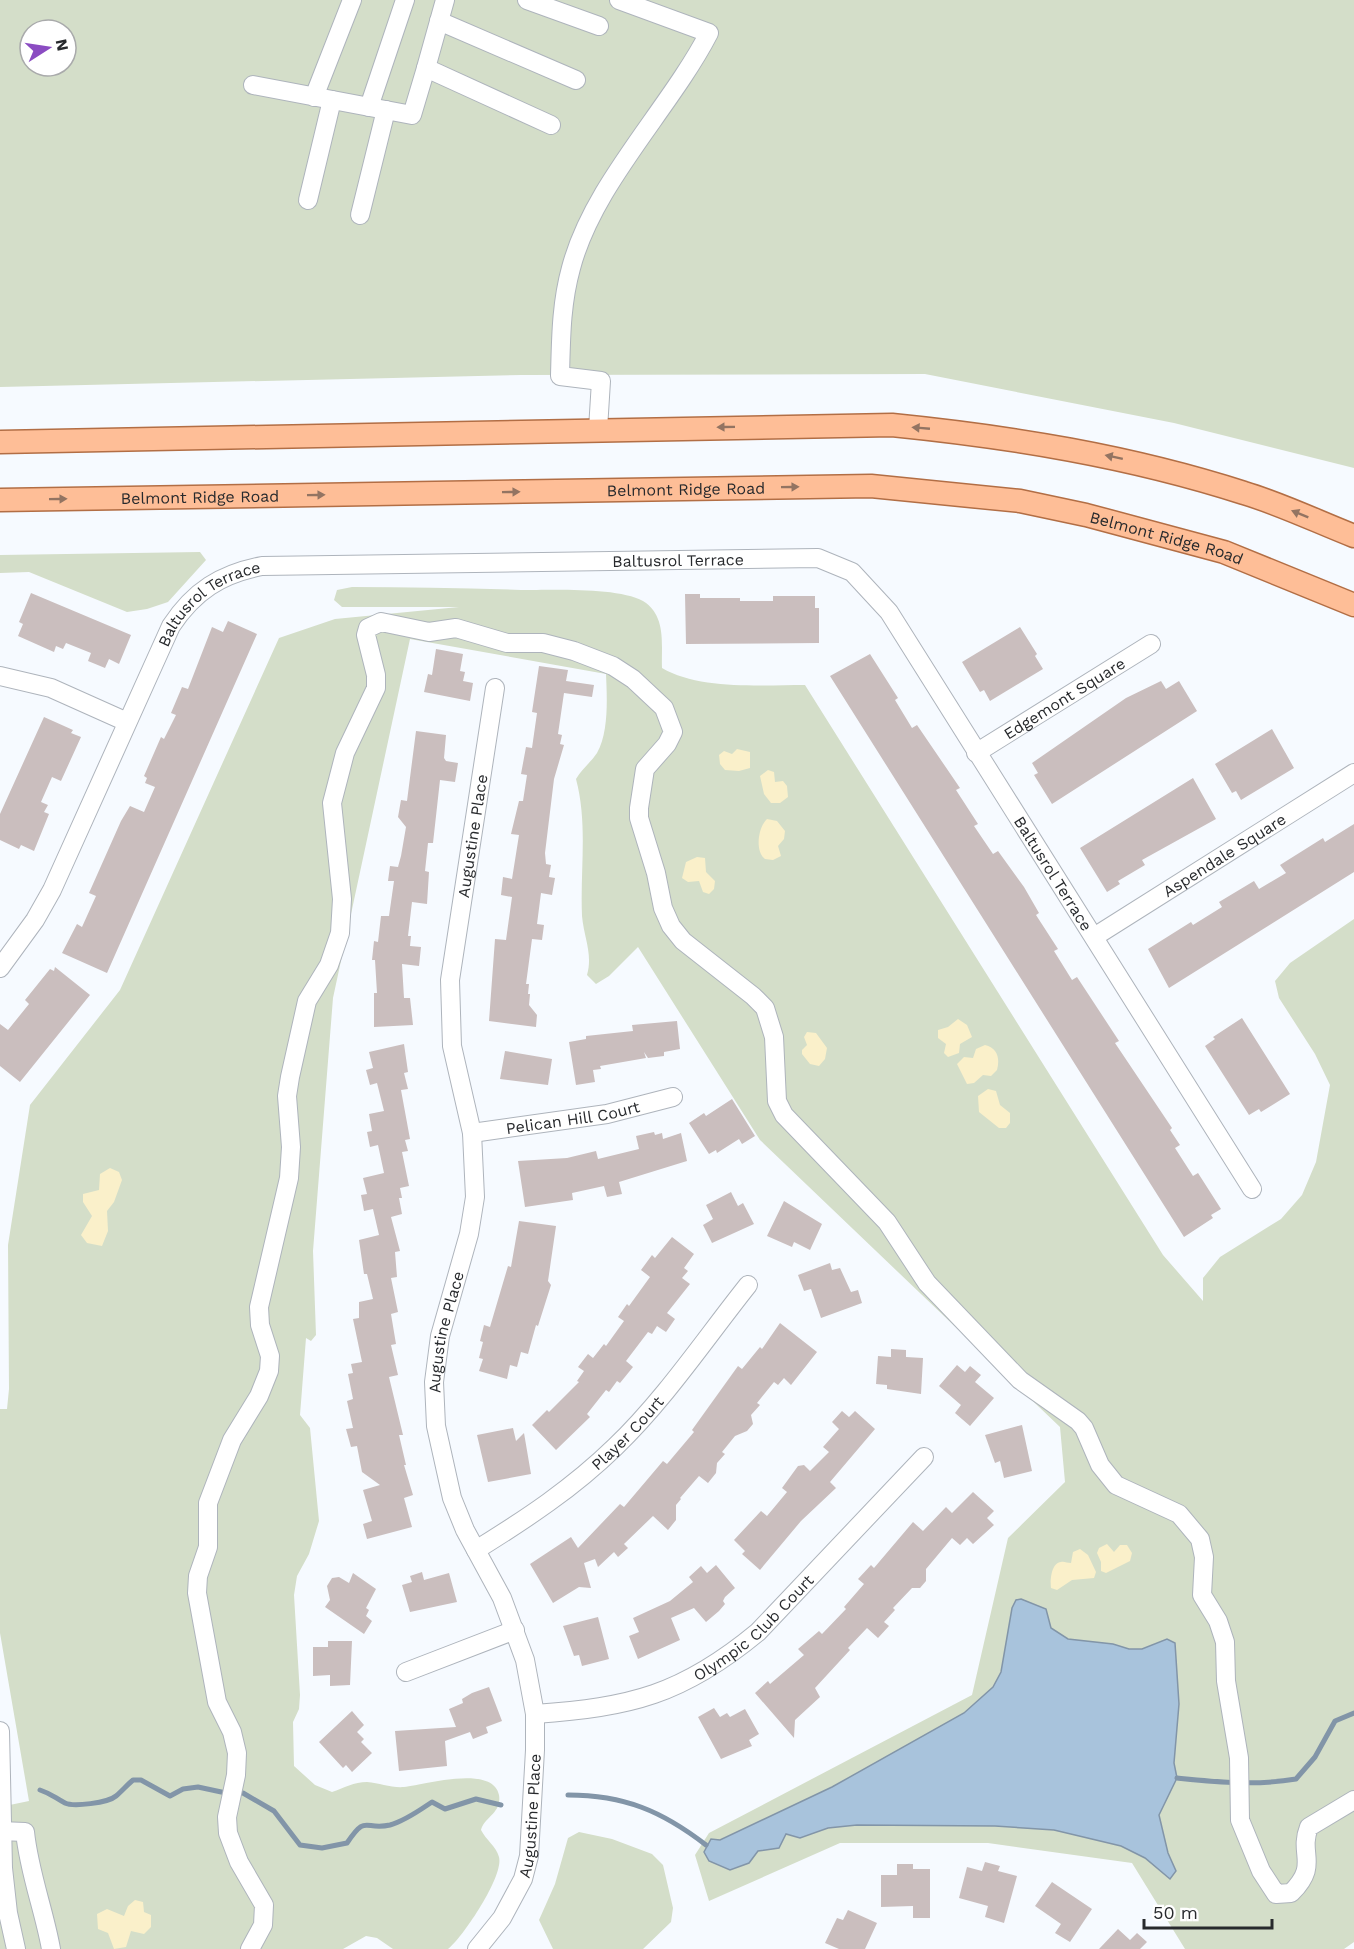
<svg xmlns="http://www.w3.org/2000/svg" width="1354" height="1949" viewBox="0 0 1354 1949" font-family="'Work Sans',sans-serif">
<style>
.green{fill:#d4dec9;fill-rule:evenodd}
.sand{fill:#faf0ca}
.water{fill:#a8c3dc;stroke:#8295a8;stroke-width:1.5}
.lines{fill:none;stroke-linecap:round;stroke-linejoin:round}
.stream{stroke:#8295a8;stroke-width:5}
.building{fill:#cabebe}
.minor-casing{stroke:#aeb4bc;stroke-width:20}
.major-casing{stroke:#b26e45;stroke-width:25}
.minor{stroke:#fff;stroke-width:18}
.major{stroke:#febe97;stroke-width:22}
.oneway{fill:#937462}
.labels{text-anchor:middle;stroke-width:5;stroke-linejoin:round;paint-order:stroke}
.street-label{font-size:16px;fill:#282a2d;stroke:#fff}
</style>
<rect width="100%" height="100%" fill="#f6faff"/>
<path class="green" d="M0 0H1354V468L1174 423 925 374 521 375 0 387ZM30 30H66V66H30Z
M200 552 206 560 168 602 147 609 127 612 29 572 0 573V555Z
M352 587C409 587 465 588 521 590 551 590 618 587 643 601 667 616 661 645 662 668 699 690 762 685 805 685L1163 1255 1203 1301V1278L1220 1257 1281 1219 1302 1195 1316 1162 1330 1085 1315 1054 1279 998 1275 981 1290 963 1354 919V1942L1344 1949H1185L1132 1863 988 1843H840L709 1901 695 1855 709 1833 972 1695 1008 1538 1065 1482 1060 1427 760 1140 638 947 609 976 596 984 587 975C593 954 584 938 582 916 580 870 588 824 576 779 582 769 591 762 597 753 609 732 607 697 606 674L410 639 333 998 313 1251 316 1335 311 1341 306 1338 300 1415 310 1428 319 1521 309 1554 297 1576 294 1595 300 1695 299 1709 293 1722 294 1766 315 1785 332 1792C344 1788 354 1782 367 1782 380 1783 391 1788 404 1787 423 1785 493 1764 499 1795 502 1813 484 1817 481 1830 486 1840 496 1846 499 1857 504 1876 463 1937 448 1949H393L377 1938 366 1936 343 1949H0V1807L29 1801 0 1633V1409H7L9 1389 8 1245 30 1105 120 990 279 638 335 619 459 607H342L334 600 337 590Z
M579 1832 612 1839 652 1854 663 1865 673 1908 671 1922 643 1949H553L539 1920 555 1884 568 1838Z"/>
<path class="sand" d="M737 749 750 752V768L739 771 725 770 720 764 719 755 724 751 732 754Z
M768 770 774 772 775 782 783 781 787 786 788 797 780 803H771L764 794 760 776Z
M767 819 777 821 785 831 784 839 778 846 781 856 773 860 765 859C754 850 759 826 767 819Z
M697 857 705 858 706 872 715 881 714 889 709 894 703 892 699 881 688 882 682 878 686 862Z
M958 1019 967 1025 972 1037 960 1044 959 1053 948 1057 944 1053 946 1044 938 1038V1030L948 1027Z
M807 1032 816 1033 827 1048 825 1059 819 1066 810 1064 802 1054V1050L807 1045 804 1037Z
M985 1045C998 1048 1000 1059 997 1070L991 1076 983 1075 974 1083 967 1084 957 1064 964 1057 973 1058 976 1049Z
M988 1089 996 1091 1000 1105 1010 1113V1123L1006 1128H999L979 1112 978 1096Z
M110 1168 119 1172 122 1180 114 1202 107 1211 108 1231 102 1246 87 1243 81 1235 92 1216 83 1202V1194L99 1190 100 1174Z
M1107 1544 1114 1552 1120 1545H1127L1132 1553 1130 1561 1106 1573 1101 1571V1562L1097 1553 1099 1548Z
M1080 1549 1088 1555 1096 1572 1094 1578 1072 1580 1057 1590 1051 1588C1050 1581 1051 1563 1061 1562 1064 1561 1067 1563 1071 1563L1073 1552Z
M135 1900 143 1902 144 1912 151 1915V1927L144 1934 131 1931 126 1947 114 1949 108 1933 98 1929 97 1914 107 1909 124 1916 128 1906Z"/>
<path class="water" d="M1021 1599 1046 1609 1051 1628 1068 1639 1113 1644 1129 1649H1142L1167 1639 1175 1643 1179 1704 1174 1763 1177 1778 1159 1815 1168 1853 1176 1871 1170 1879 1145 1858 1121 1846 1054 1830 995 1826 857 1825 828 1828 800 1838 786 1834 779 1848 758 1851 749 1863 730 1870 709 1861 704 1852 711 1839 720 1840 832 1787 964 1713 993 1687 1001 1672 1012 1608 1016 1600Z"/>
<g class="lines">
<path class="stream" d="M1177 1778C1218 1782 1255 1786 1296 1779L1315 1757 1335 1721 1354 1713
M40 1790C52 1794 55 1798 65 1803 73 1807 108 1803 116 1796 122 1791 127 1785 133 1780H141L170 1796 183 1789 198 1787 226 1793H243L274 1811 300 1845 322 1848 347 1843C367 1813 364 1831 390 1825 405 1821 420 1810 432 1802L445 1809 476 1799 501 1805
M568 1795C624 1795 662 1811 706 1845"/>
</g>
<path class="building" d="M31 593 131 635 119 664 109 659 105 668 88 661 91 653 66 643 63 649 56 646 54 652 18 636 23 624 19 622Z
M685 594H700V598H740V601H773V596H815V608H819V643L686 644Z
M228 621 257 634 107 973 62 953 77 924 82 927 96 896 89 893 121 821 130 806 144 812 155 787 145 783 147 778 144 776 161 737 164 739 176 715 171 713 182 687 188 689 212 627 223 632Z
M1020 627 1037 654 1035 656 1043 669 990 701 984 690 980 692 962 662Z
M436 649 463 654 460 671 465 672 463 681 473 683 470 701 424 692 428 674 432 675Z
M870 654 898 698 895 700 912 728 917 725 960 788 956 790 978 824 974 826 993 854 998 851 1024 887 1039 913 1036 915 1058 949 1054 951 1072 980 1077 977 1119 1041 1115 1043 1172 1128 1170 1130 1180 1145 1175 1148 1193 1176 1198 1173 1221 1209 1211 1215 1213 1218 1184 1237 830 676Z
M539 666 568 670 566 681 594 685 592 697 564 693 558 734 562 735 560 744 564 745 554 779 545 853 546 864 551 865 549 877 555 878 552 895 541 893 537 924 544 925 542 940 532 939 526 984H529L528 994H530L529 1005 537 1015 536 1027 489 1021 495 939 506 940 512 897 501 895 503 877 512 879 519 835 511 834 519 801H523L527 775 521 774 526 747 532 748 537 713 532 712Z
M1161 681 1166 689 1179 681 1197 711 1052 804 1034 775 1038 773 1032 763 1126 698Z
M44 717 73 730 71 733 81 737 61 781 52 777 41 802 48 805 44 812 49 814 34 851 21 845 19 849 0 840V814Z
M1272 729 1294 768 1241 800 1236 791 1232 793 1215 764Z
M416 731 446 735 444 758 446 761 458 763 455 782 440 780 433 843H428L425 871 429 872 427 904 412 902 408 936H411L410 946 421 947 419 966 402 964 404 998H410L413 1025 374 1027V993H377L375 960H372L374 941 378 942 381 916H389L394 881H388L390 866 398 867 401 856 406 827 398 817 401 800 407 801Z
M1193 778 1216 819 1142 860 1145 865 1118 881 1120 884 1107 892 1080 848Z
M1354 824V872L1169 988 1148 949 1191 922 1193 925 1222 907 1219 902 1254 881 1259 889 1286 873 1280 865 1323 838 1325 842Z
M55 967 90 995 20 1082 0 1066V1024L8 1030 29 1004 25 1000 50 969 54 971Z
M1242 1018 1290 1094 1261 1112 1259 1109 1249 1115 1205 1046 1215 1039 1213 1037Z
M677 1021 680 1049 664 1052V1056L648 1058 644 1052 646 1058 600 1066 601 1069 593 1070 595 1082 576 1085 569 1042 586 1039V1036L633 1031 632 1025Z
M404 1044 408 1072 404 1073 408 1089 401 1090 410 1139 405 1140 408 1151 402 1152 409 1186 400 1188 402 1198H399L402 1214 391 1217 400 1251 395 1252 397 1277 391 1278 398 1312 391 1314 396 1344 391 1345 398 1375 389 1377 403 1435H399L406 1465H404L413 1495 404 1498 412 1527 367 1539 363 1524 372 1521 363 1490 380 1485 362 1472 357 1446 351 1447 346 1429 353 1428 347 1401 353 1399 348 1374 353 1373 351 1364 362 1362 353 1319 359 1318V1302L373 1299 367 1274H364L359 1240 379 1235 373 1209 364 1211 361 1195 367 1194 363 1178 384 1173 378 1145 370 1147 367 1132 372 1131 369 1114 384 1111 377 1083 370 1085 366 1070 373 1068 369 1052Z
M505 1051 552 1059 548 1085 500 1079Z
M732 1099 755 1136 742 1144 739 1139 717 1153 716 1150 709 1154 689 1123 704 1113 706 1116Z
M654 1132 655 1135 662 1133 663 1139 681 1133 687 1161 619 1182 622 1194 607 1197 604 1186 572 1193 573 1200 525 1207 518 1161 567 1158 596 1151 598 1159 639 1149 636 1136Z
M731 1192 738 1206 743 1203 754 1224 712 1243 703 1225 713 1219 706 1205Z
M784 1201 822 1224 810 1250 794 1242 792 1247 767 1236Z
M519 1221 556 1226 548 1281 551 1285 538 1326 536 1325 528 1354 521 1352 517 1367 510 1365 507 1379 479 1371 483 1359 479 1358 483 1342 480 1341 484 1325 490 1327 508 1266 511 1267Z
M672 1237 694 1254 684 1268 688 1271 682 1278 690 1284 667 1313 675 1319 666 1332 657 1326 652 1334 648 1332 626 1361 633 1367 620 1383 617 1381 609 1392 606 1390 587 1414 590 1417 556 1450 532 1425 547 1410 549 1412 579 1382 577 1381 584 1371 578 1367 588 1354 593 1358 604 1344 606 1346 624 1321 618 1317 627 1304 629 1306 650 1277 641 1270 652 1255 655 1258Z
M830 1263 832 1270 840 1268 851 1292 858 1290 862 1303 821 1318 811 1289 804 1291 798 1275Z
M780 1323 817 1352 791 1385 784 1378 778 1385 774 1382 757 1403 760 1405 751 1415 753 1424 747 1431 735 1436 722 1452 725 1454 717 1463 716 1473 708 1483 699 1476 680 1498 681 1499 676 1505V1520L668 1530 653 1516 624 1544 628 1548 618 1557 614 1552 598 1567 595 1559 584 1563 591 1588 579 1587 553 1603 530 1564 571 1537 578 1548 620 1504 624 1507 663 1461 667 1464 694 1432 692 1430 738 1366 742 1369 760 1347 762 1349Z
M891 1349 906 1350V1357L923 1358 921 1394 887 1389V1385L876 1384 878 1356 891 1357Z
M957 1365 965 1372 970 1366 981 1375 975 1382 994 1398 970 1426 955 1413 961 1405 939 1386Z
M842 1411 849 1417 855 1411 875 1429 830 1482 836 1488 801 1521 760 1570 742 1554 745 1551 734 1540 761 1511 767 1516 787 1492 782 1488 798 1466 804 1465 810 1471 829 1452 823 1447 839 1429 832 1422Z
M1022 1425 1032 1471 1004 1478 1000 1461 995 1463 985 1435Z
M513 1428 516 1441 524 1433 531 1474 488 1482 477 1435Z
M973 1492 994 1511 987 1518 994 1525 973 1544 967 1538 960 1545 952 1538 926 1569V1581L920 1588H912L893 1608 895 1610 884 1622 889 1626 878 1638 867 1628 848 1648 850 1650 815 1688 820 1697 795 1720 794 1738 755 1693 768 1681 770 1684 804 1655 798 1649 819 1631 822 1634 846 1609 844 1607 864 1584 858 1579 871 1565 874 1568 913 1522 923 1531 946 1507 952 1513Z
M716 1565 735 1588 725 1597 723 1601 725 1604 719 1611 706 1622 694 1608 671 1618 680 1640 638 1659 629 1636 639 1632 633 1618 670 1601 693 1582 689 1577 701 1566 707 1573Z
M422 1572 424 1580 449 1573 457 1602 410 1612 402 1585 412 1582 410 1576Z
M353 1573 376 1589 366 1608 369 1610 366 1616 372 1621 364 1634 325 1607 330 1600 327 1586 332 1578 339 1577 349 1583Z
M598 1617 609 1659 582 1666 579 1655 574 1656 563 1626Z
M328 1641H352L350 1685 330 1686V1675L313 1676V1647H328Z
M489 1687 502 1721 486 1727 488 1733 473 1739 470 1732 445 1741 447 1766 399 1771 395 1731 456 1727 449 1709 463 1703 462 1699 472 1693Z
M714 1708 720 1717 727 1713 730 1717 745 1709 759 1734 749 1740 752 1746 721 1759 698 1717Z
M352 1711 364 1725 357 1732 364 1739 361 1742 372 1753 352 1772 346 1765 343 1768 319 1742Z
M985 1862 1000 1866 998 1871 1017 1876 1004 1923 985 1917 988 1906 959 1898 967 1867 982 1871Z
M897 1864H913V1869H930V1918H913V1906L881 1907V1875H897Z
M1052 1882 1092 1909 1070 1942 1055 1933 1061 1924 1035 1906Z
M848 1910 877 1923 865 1949H839L825 1943 837 1918 843 1920Z
M1118 1929 1130 1940 1137 1933 1147 1942 1140 1949H1099Z"/>
<g class="lines">
<g class="minor-casing">
<g id="minor">
<path d="M445 0 426 68 551 125"/>
<path d="M527 0 599 26"/>
<path d="M439 21 576 80"/>
<path d="M253 85 412 115 426 68"/>
<path d="M314 97 352 0"/>
<path d="M369 107 405 0"/>
<path d="M308 200 332 100"/>
<path d="M360 215 386 110"/>
<path d="M598 429 601 381 560 376C561 339 561 304 571 268 593 184 669 110 709 33L619 0"/>
<path d="M0 676 51 688 127 722"/>
<path id="s1" d="M976 753 1151 644"/>
<path id="s2" d="M1094 937 1354 773"/>
<path id="s3" d="M0 968 35 920 52 890 171 626C194 591 221 574 262 566L818 558 852 572 889 612 1252 1189"/>
<path id="s4" d="M472 1133 607 1114 673 1097"/>
<path id="s5" d="M476 1550C526 1519 573 1488 615 1447 665 1399 705 1339 748 1285"/>
<path d="M406 1672 515 1630"/>
<path id="s6" d="M535 1714C631 1707 682 1695 758 1632L924 1457"/>
<path d="M0 1731 3 1868 8 1913 16 1949"/>
<path d="M0 1831 25 1832C29 1872 44 1910 51 1949"/>
<path d="M250 1949 263 1925 264 1905 239 1862 228 1833 227 1817 236 1775 237 1753 232 1732 217 1702 197 1593 198 1576 208 1547V1503L232 1440 259 1396 269 1371 270 1356 260 1325 259 1307 289 1178 291 1147 287 1096 290 1077 307 1001 329 965 340 933 342 899 332 803 345 753 376 688V675L366 635 368 628 381 622 429 632 456 628 507 643H543L574 651 613 666 633 679 664 708 673 732 667 744 645 769 639 808V818L656 873 663 908 671 926 683 941 753 996 765 1008 774 1037 777 1101 784 1115 887 1222 927 1283 1020 1380 1078 1421 1084 1428 1100 1465 1116 1485 1179 1514 1200 1539 1204 1557 1202 1595 1218 1621 1225 1642 1226 1681 1239 1758 1240 1820 1261 1871 1276 1894 1291 1893C1320 1864 1298 1855 1309 1827L1354 1800"/>
<path id="s7" d="M477 1949 502 1918 523 1879 529 1856 535 1750V1714L525 1660 502 1598 465 1530 452 1498 436 1426 434 1382 440 1336 469 1234 475 1197 472 1133 452 1046 450 980 495 688"/>
</g>
</g>
<g class="major-casing">
<g id="major">
<path d="M0 442 892 425C1011 437 1129 456 1244 493 1281 504 1318 522 1354 536"/>
<path id="s8" d="M0 500 871 486 1020 501 1086 515 1224 552 1354 605"/>
</g>
</g>
<use href="#minor" class="minor"/>
<use href="#major" class="major"/>
</g>
<defs><path id="oneway-solid" d="M-6-.8H1V-3.2L6.5 0L1 3.2V.8H-6Z" transform="scale(1.5)"/></defs>
<g class="oneway">
<use href="#oneway-solid" transform="translate(726 427) rotate(179)"/>
<use href="#oneway-solid" transform="translate(921 428) rotate(-175)"/>
<use href="#oneway-solid" transform="translate(1114 457) rotate(-168)"/>
<use href="#oneway-solid" transform="translate(790 487) rotate(-1)"/>
<use href="#oneway-solid" transform="translate(511 492) rotate(-1)"/>
<use href="#oneway-solid" transform="translate(316 495) rotate(-1)"/>
<use href="#oneway-solid" transform="translate(58 499) rotate(-1)"/>
<use href="#oneway-solid" transform="translate(1300 514) rotate(-158)"/>
</g>
<g class="labels">
<g class="street-label">
<text dy="6" stroke="none"><textPath href="#s8" startOffset="686">Belmont Ridge Road</textPath></text>
<text dy="6" stroke="none"><textPath href="#s8" startOffset="200">Belmont Ridge Road</textPath></text>
<text dy="6" stroke="none"><textPath href="#s8" startOffset="1172">Belmont Ridge Road</textPath></text>
<text dy="6" stroke="none"><textPath href="#s3" startOffset="912">Baltusrol Terrace</textPath></text>
<text dy="6" stroke="none"><textPath href="#s3" startOffset="428">Baltusrol Terrace</textPath></text>
<text dy="6" stroke="none"><textPath href="#s1" startOffset="104">Edgemont Square</textPath></text>
<text dy="6" stroke="none"><textPath href="#s7" startOffset="1156">Augustine Place</textPath></text>
<text dy="6" stroke="none"><textPath href="#s2" startOffset="154">Aspendale Square</textPath></text>
<text dy="6" stroke="none"><textPath href="#s3" startOffset="1452">Baltusrol Terrace</textPath></text>
<text dy="6" stroke="none"><textPath href="#s4" startOffset="102">Pelican Hill Court</textPath></text>
<text dy="6" stroke="none"><textPath href="#s7" startOffset="652">Augustine Place</textPath></text>
<text dy="6" stroke="none"><textPath href="#s5" startOffset="192">Player Court</textPath></text>
<text dy="6" stroke="none"><textPath href="#s6" startOffset="242">Olympic Club Court</textPath></text>
<text dy="6" stroke="none"><textPath href="#s7" startOffset="148">Augustine Place</textPath></text>
</g>
</g>
<g transform="translate(48 48) rotate(78)"><circle r="28" fill="#ffffff" stroke="#a9aaab" stroke-width="1.5"/>
<path d="M0-4.5L10 22L0 15L-10 22Z" fill="#8b4cc2"/>
<text y="-9" font-size="16" font-weight="bold" text-anchor="middle" fill="#282a2d">N</text>
</g>
<path d="M1144 1919v9h128v-9" fill="none" stroke="#282a2d" stroke-width="3"/>
<text x="1153" y="1919" font-size="18" fill="#282a2d" stroke="#ffffff" stroke-width="4.5" paint-order="stroke">50 m</text>
</svg>
